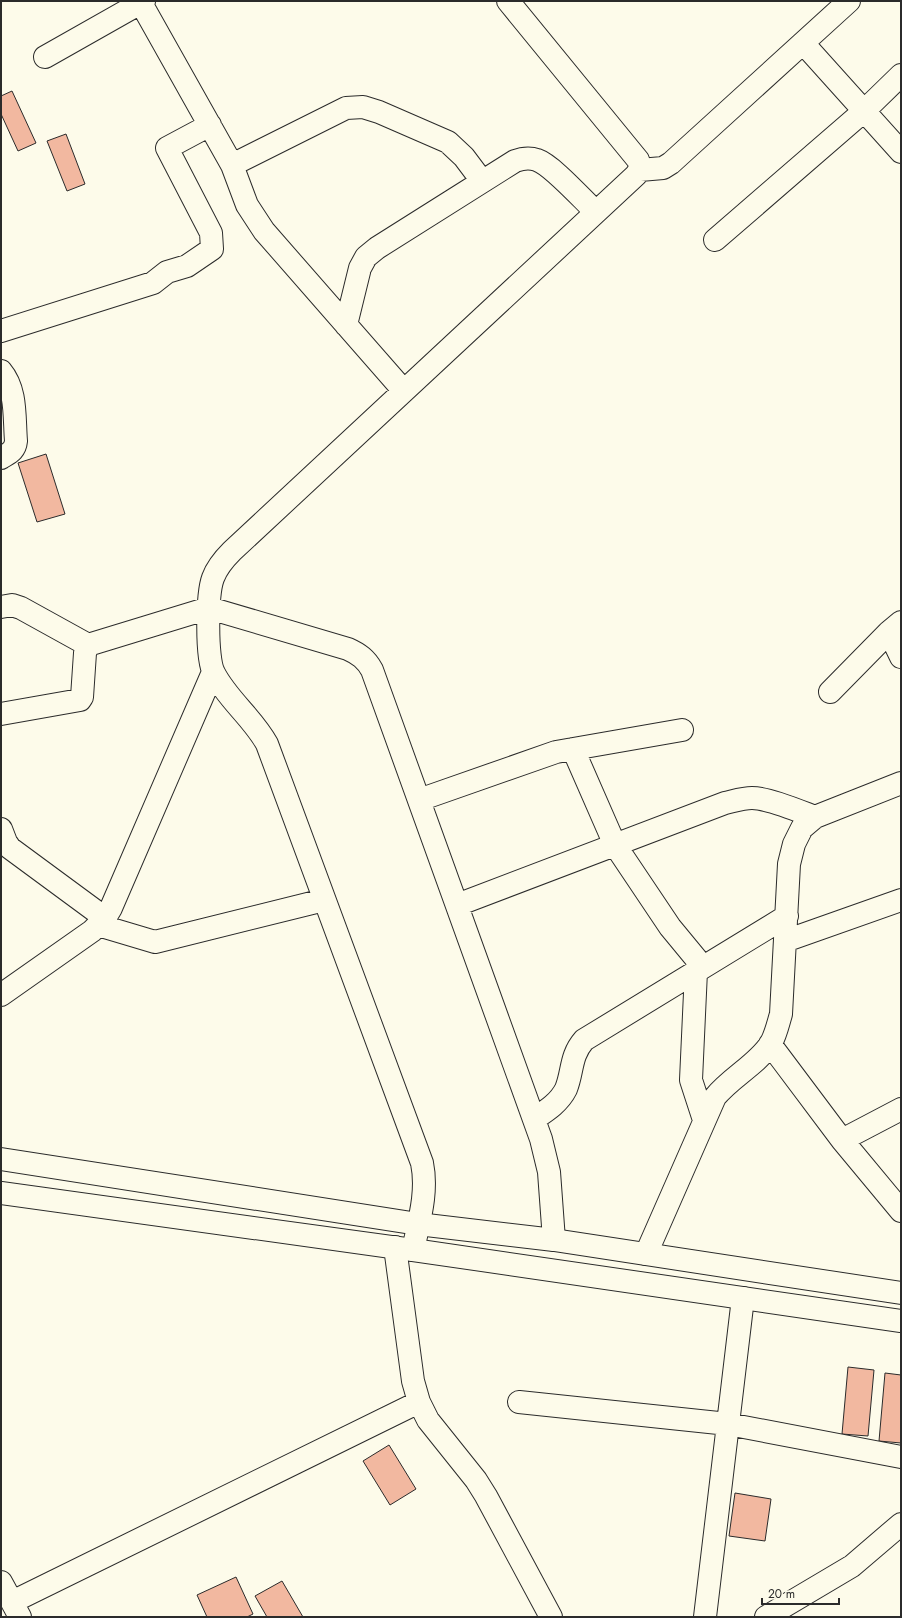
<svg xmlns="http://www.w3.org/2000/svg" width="902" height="1618" viewBox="0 0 902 1618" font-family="Jost,sans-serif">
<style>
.building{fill:#f2b8a0;stroke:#2b2b2b}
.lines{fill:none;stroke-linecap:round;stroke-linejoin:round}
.street-casing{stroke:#2b2b2b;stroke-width:24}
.primary-casing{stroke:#2b2b2b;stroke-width:24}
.street{stroke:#fdfbea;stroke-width:22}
.primary{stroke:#fdfbea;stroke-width:22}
</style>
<rect width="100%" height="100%" fill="#fdfbea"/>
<path class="building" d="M12 91 36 143 18 151 1 114V96Z
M66 134 85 184 67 191 47 141Z
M46 454 65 514 37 522 18 463Z
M848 1367 874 1370 868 1436 842 1434Z
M885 1373 901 1375V1443L879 1441Z
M389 1445 416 1489 390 1505 363 1461Z
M735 1493 771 1499 765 1541 729 1536Z
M236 1577 253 1614 247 1617H207L197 1595Z
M282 1581 303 1617H267L255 1596Z"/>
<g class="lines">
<g class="street-casing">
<path id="street" d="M141 3 232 165 247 205 264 231 404 391
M803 43 901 152
M45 57 144 1
M232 165 346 108 363 107 379 112 448 142 464 157 482 181
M640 170 663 168 671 163 849 1
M715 240 864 111 901 75
M346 325 360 268 366 257 377 248 515 161C523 158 529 157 537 160 552 165 583 200 596 212
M1 331 153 283 167 272 187 266 212 249 211 233 167 148 210 125
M1 371C17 390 14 417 16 441 15 451 9 453 1 458
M1 607 12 605 21 608 88 645
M889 632 901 657
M830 692 889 632 901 622
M1 714 80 700 82 697 85 653 88 645 209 608 348 649C359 654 366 659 372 670L541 1139 549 1172 554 1240
M573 749 615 845 670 927 703 967
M419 800 556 752 682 730
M1 829 6 842 10 848 105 918
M457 905 725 803C734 801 743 798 752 798 768 798 799 811 815 817
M98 925 155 942 324 900
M785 941 901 900
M696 971 691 1080 704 1120
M1 995 92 931 105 918 111 908 213 672
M770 1044 842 1140 901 1211
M534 1119C546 1111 559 1103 566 1089 573 1072 570 1056 584 1040L787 916
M842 1140 901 1109
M395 1247 413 1381 419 1402 428 1420 476 1480 486 1496 551 1617
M413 1250C419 1221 428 1192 422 1163L267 744C253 718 227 699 214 673 206 659 207 594 213 578 217 567 224 559 232 551L636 175C640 169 641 166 638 160L508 1
M646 1254 715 1097C731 1077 758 1064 771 1043 776 1034 778 1024 781 1014L789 864 794 844 802 828 815 817 901 783
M519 1402 728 1424 901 1457
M1 1582 20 1617
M12 1602 419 1402
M705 1617 743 1298
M766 1617 852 1566 901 1524"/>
</g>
<g class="primary-casing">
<path id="primary" d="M1 1159 418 1224 554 1240 901 1293
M1 1193 413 1250 901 1321"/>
</g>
<use href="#street" class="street"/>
<use href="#primary" class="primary"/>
</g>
<rect width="902" height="1618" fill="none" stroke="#2b2b2b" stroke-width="4"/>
<path d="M762 1598v6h77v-6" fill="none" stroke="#2b2b2b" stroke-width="2"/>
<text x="768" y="1598" font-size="12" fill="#2b2b2b" stroke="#fdfbea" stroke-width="3" paint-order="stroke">20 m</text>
</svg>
